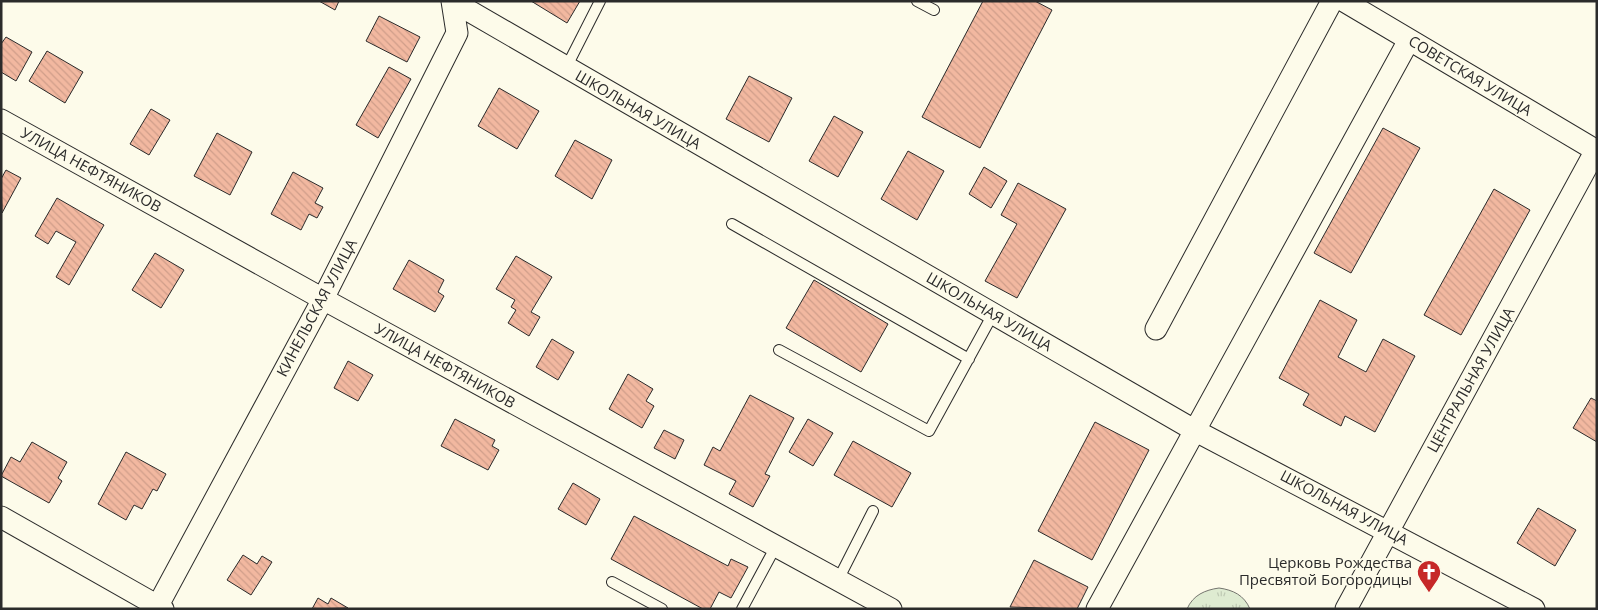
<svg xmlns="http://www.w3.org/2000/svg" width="1598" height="610" viewBox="0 0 1598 610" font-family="'Open Sans',sans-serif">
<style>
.grass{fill:url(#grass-tufts);stroke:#74746e}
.building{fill:url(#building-back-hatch);stroke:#2b2b2b}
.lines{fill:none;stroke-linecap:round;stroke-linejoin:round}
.service-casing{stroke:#2b2b2b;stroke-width:12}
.minor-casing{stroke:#2b2b2b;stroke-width:23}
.service{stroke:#fdfbea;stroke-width:10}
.minor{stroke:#fdfbea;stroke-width:21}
.labels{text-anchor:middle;stroke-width:4;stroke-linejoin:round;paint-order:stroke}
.street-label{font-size:15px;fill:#2b2b2b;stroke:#fdfbea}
.poi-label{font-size:15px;fill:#2b2b2b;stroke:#fdfbea;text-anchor:end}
</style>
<defs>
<pattern id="grass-tufts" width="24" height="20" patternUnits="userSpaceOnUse" patternTransform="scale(1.25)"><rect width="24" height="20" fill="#deebd1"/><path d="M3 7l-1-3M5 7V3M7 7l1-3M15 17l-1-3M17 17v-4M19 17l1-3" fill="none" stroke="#bfcab4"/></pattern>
<pattern id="building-back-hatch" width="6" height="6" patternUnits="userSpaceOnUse" patternTransform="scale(1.25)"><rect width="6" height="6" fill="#f2b8a0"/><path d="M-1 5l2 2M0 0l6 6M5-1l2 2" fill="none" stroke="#d09e8a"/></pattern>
</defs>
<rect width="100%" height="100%" fill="#fdfbea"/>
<path class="grass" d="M1219 588C1233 590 1244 595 1250 609H1187C1193 595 1205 590 1219 588Z"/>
<path class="building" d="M319 1H339L335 10Z
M531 1H580L567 23Z
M983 1H1035L1052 10 980 148 922 117Z
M379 16 420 37 407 62 366 41Z
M6 37 32 52 16 81 1 72V44Z
M47 51 83 72 65 103 29 81Z
M389 67 411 79 378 138 356 125Z
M749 76 792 98 769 142 726 119Z
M499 88 539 111 517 149 478 126Z
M151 109 170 120 149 155 130 144Z
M834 116 863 132 838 177 809 161Z
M1383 128 1420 148 1351 273 1314 253Z
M217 133 252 152 230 195 194 176Z
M575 140 612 160 592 199 555 176Z
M908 151 944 171 917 220 881 199Z
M984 167 1007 181 991 208 969 194Z
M6 170 21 178 2 213 1 179Z
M293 172 323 188 315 203 323 207 317 218 309 214 301 230 271 214Z
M1018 183 1066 209 1017 298 985 281 1017 224 1001 215Z
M1494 189 1530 210 1461 335 1424 315Z
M57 198 104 225 69 285 56 277 76 242 56 231 48 244 35 236Z
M155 253 184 270 161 308 132 290Z
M516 256 552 277 531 312 540 317 529 336 508 323 516 310 511 307 515 300 496 289Z
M409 260 444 280 438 292 444 296 435 312 393 289Z
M814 280 888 324 861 372 786 328Z
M1320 300 1357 320 1338 357 1366 372 1383 339 1415 356 1375 432 1345 416 1341 426 1303 405 1309 394 1279 378Z
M552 339 574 352 558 380 536 367Z
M348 361 373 375 358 401 334 388Z
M628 374 653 389 646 401 654 406 642 428 609 409Z
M750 395 794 418 765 474 770 476 753 507 729 494 736 481 704 465 713 447 720 451Z
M1591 398 1597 401V442L1573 428Z
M455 419 495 440 492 446 499 450 488 470 441 446Z
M808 419 833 433 813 466 789 452Z
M1095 422 1149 450 1092 560 1038 531Z
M664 430 684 440 675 459 654 448Z
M853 441 911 473 892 507 834 475Z
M32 442 67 462 58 478 62 481 49 503 1 476 11 457 20 462Z
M126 452 166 474 157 491 153 489 142 509 134 505 126 520 98 504Z
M573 483 600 499 586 525 558 509Z
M1538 508 1576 530 1555 566 1517 543Z
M634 516 728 566 731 559 748 567 731 598 719 592 710 609H703L611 559Z
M243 555 257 564 262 556 272 562 251 595 227 580Z
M1034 560 1088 587 1077 609 1010 607Z
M318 598 328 604 331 598 348 608 312 609Z"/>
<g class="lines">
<g class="service-casing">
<path id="service" d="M917 1 934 10
M566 68 600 1
M732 224 969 359
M779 350 929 431 993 314
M838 580 873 511
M612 582 662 609
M742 609 776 546"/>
</g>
<g class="minor-casing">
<path id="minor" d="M452 1 1194 430 1534 609
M1344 1 1597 151
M1 120 323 299 891 609
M1156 329 1332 1
M1 517 163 609
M156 609 323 299 457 33 452 1
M1097 609 1409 40
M1346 609 1596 150"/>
</g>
<use href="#service" class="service"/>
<use href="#minor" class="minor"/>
</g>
<defs>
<g id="church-pin" transform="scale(1.25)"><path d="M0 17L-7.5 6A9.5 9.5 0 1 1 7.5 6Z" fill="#c62828" stroke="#fdfbea"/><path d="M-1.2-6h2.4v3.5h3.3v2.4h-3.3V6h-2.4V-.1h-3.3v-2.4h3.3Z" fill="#fff"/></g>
</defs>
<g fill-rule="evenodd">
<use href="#church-pin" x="1429" y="572"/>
</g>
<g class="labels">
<g class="street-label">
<text transform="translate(1470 76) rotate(31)" y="5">СОВЕТСКАЯ УЛИЦА</text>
<text transform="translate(638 110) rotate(30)" y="5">ШКОЛЬНАЯ УЛИЦА</text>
<text transform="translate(91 170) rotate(29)" y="5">УЛИЦА НЕФТЯНИКОВ</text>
<text transform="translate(317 308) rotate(-62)" y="5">КИНЕЛЬСКАЯ УЛИЦА</text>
<text transform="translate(989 312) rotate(30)" y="5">ШКОЛЬНАЯ УЛИЦА</text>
<text transform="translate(445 366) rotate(29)" y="5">УЛИЦА НЕФТЯНИКОВ</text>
<text transform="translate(1471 380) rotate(-61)" y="5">ЦЕНТРАЛЬНАЯ УЛИЦА</text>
<text transform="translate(1344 508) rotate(28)" y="5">ШКОЛЬНАЯ УЛИЦА</text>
</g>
<g class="poi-label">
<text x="1412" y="568">Церковь Рождества<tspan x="1412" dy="17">Пресвятой Богородицы</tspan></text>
</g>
</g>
<rect width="1598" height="610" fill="none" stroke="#2b2b2b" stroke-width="5"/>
</svg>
